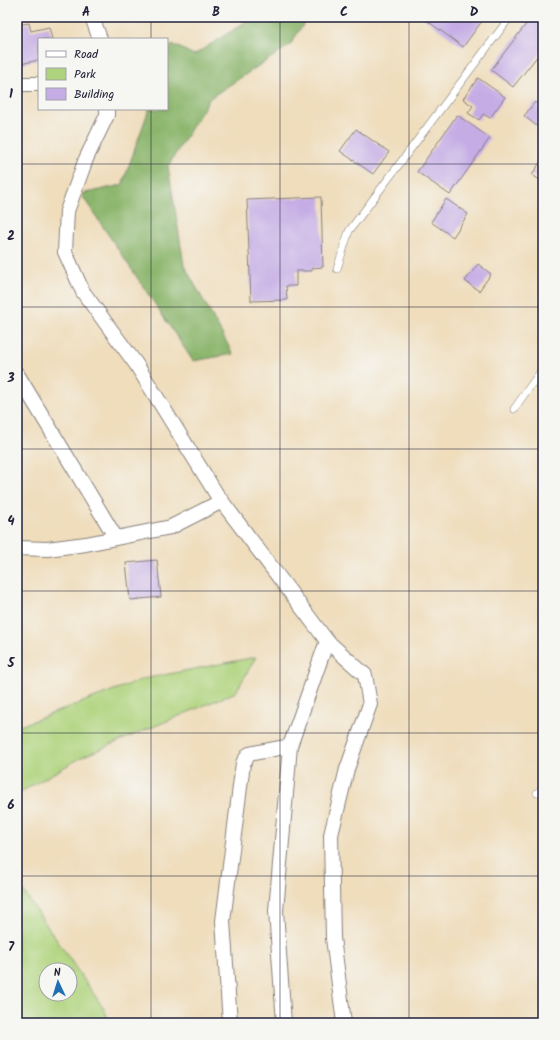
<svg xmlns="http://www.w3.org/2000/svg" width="560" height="1040" viewBox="0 0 560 1040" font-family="Kalam,sans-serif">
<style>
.green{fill:#afd37c;stroke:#687a5c;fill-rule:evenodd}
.forest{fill:#8bb56c;stroke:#566c54}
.building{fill:#c5ace5}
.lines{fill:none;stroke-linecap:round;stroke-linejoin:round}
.service-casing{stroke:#88807c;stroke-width:8}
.minor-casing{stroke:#88807c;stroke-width:16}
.service{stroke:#fff;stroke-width:7}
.minor{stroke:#fff;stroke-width:14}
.grid{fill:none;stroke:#22223b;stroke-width:1;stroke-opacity:0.55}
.neatline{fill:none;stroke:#22223b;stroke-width:1.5}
.grid-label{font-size:13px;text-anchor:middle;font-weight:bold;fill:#22223b}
</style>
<rect width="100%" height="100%" fill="#f6f6f2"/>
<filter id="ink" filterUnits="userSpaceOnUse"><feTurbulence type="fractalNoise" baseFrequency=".025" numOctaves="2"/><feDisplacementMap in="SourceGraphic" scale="8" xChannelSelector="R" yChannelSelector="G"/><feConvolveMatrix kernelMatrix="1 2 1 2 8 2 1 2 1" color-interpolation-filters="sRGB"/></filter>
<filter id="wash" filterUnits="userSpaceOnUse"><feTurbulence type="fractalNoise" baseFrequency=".012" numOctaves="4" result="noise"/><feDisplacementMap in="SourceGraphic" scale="16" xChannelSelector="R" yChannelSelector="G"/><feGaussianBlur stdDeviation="0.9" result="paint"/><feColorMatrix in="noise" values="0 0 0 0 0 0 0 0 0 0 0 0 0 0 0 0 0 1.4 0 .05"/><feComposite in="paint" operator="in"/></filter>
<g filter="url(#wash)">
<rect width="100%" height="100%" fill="#efddbc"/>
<path class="green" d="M256 657 236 692 84 756 17 794V727L143 679Z
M17 882 104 1009 110 1023H17ZM46 970H70V994H46Z"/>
<path class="forest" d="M253 17H308L290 45 210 98 168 166 184 265 233 354 193 361 81 194 122 185 149 109H167V57L172 44 194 55Z"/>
<g id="blocks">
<path class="building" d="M422 17H485L463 47Z
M538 17H543V49L513 87 491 70 530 19 534 22Z
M29 23 31 31 49 27 52 39H39V60L20 64 17 53V25Z
M478 78 505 97 490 118 483 114 479 120 468 113 473 106 463 99Z
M535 102 543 108V121L538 127 524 116Z
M457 115 490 138 450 195 417 172Z
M356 129 389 152 373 174 340 151Z
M543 158V182L532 175Z
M321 197 323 267 312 268V271H296V286H286L287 300 251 301 247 200Z
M446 199 468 214 453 237 431 222Z
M478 264 491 274 479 291 465 281Z
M157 560 161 597 130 600 126 563Z"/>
</g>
</g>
<g filter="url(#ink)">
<use href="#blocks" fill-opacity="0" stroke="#88807c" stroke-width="1"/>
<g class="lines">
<g class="service-casing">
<path id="service" d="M337 269 349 231 510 17
M514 409 543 368
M537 793 543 788"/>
</g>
<g class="minor-casing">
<path id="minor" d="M92 17 100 39
M17 84H39
M107 109V115L86 159 67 211 65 252 83 292 136 364 217 495 327 641 365 675 370 704 347 769 331 835 333 938 344 1023
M17 374 116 538
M17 548 47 549 86 544 171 527 222 501
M230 1023 223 921 243 763 249 754 290 746
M284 1023 276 911 290 746 327 641"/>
</g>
<use href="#service" class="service"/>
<use href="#minor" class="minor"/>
</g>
</g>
<path class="grid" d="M151 17V39M280 17V1023M409 17V1023M151 109V1023M17 164H543M17 307H543M17 449H543M17 591H543M17 733H543M17 876H543"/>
<rect width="560" height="1040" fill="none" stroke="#f6f6f2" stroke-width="44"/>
<rect x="38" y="38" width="130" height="72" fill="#f6f6f2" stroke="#a1a1a9"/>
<rect x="46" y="51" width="20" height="6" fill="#ffffff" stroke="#a1a1a9"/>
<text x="74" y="58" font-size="12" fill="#22223b">Road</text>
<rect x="46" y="68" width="20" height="12" fill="#afd37c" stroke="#a1a1a9"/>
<text x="74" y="78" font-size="12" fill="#22223b">Park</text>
<rect x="46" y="88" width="20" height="12" fill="#c5ace5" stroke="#a1a1a9"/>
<text x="74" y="98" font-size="12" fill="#22223b">Building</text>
<g transform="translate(58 982) rotate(356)"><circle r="19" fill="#f6f6f2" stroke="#a1a1a9"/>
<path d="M0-3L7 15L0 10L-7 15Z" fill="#1f6fb2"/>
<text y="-6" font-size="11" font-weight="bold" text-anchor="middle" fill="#22223b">N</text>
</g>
<rect x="22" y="22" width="516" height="996" class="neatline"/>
<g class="grid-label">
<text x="86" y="16">A</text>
<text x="216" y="16">B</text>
<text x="344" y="16">C</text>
<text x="474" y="16">D</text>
<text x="11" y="98">1</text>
<text x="11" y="240">2</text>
<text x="11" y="382">3</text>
<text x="11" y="525">4</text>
<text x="11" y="667">5</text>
<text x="11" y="809">6</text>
<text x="11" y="951">7</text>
</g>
</svg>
